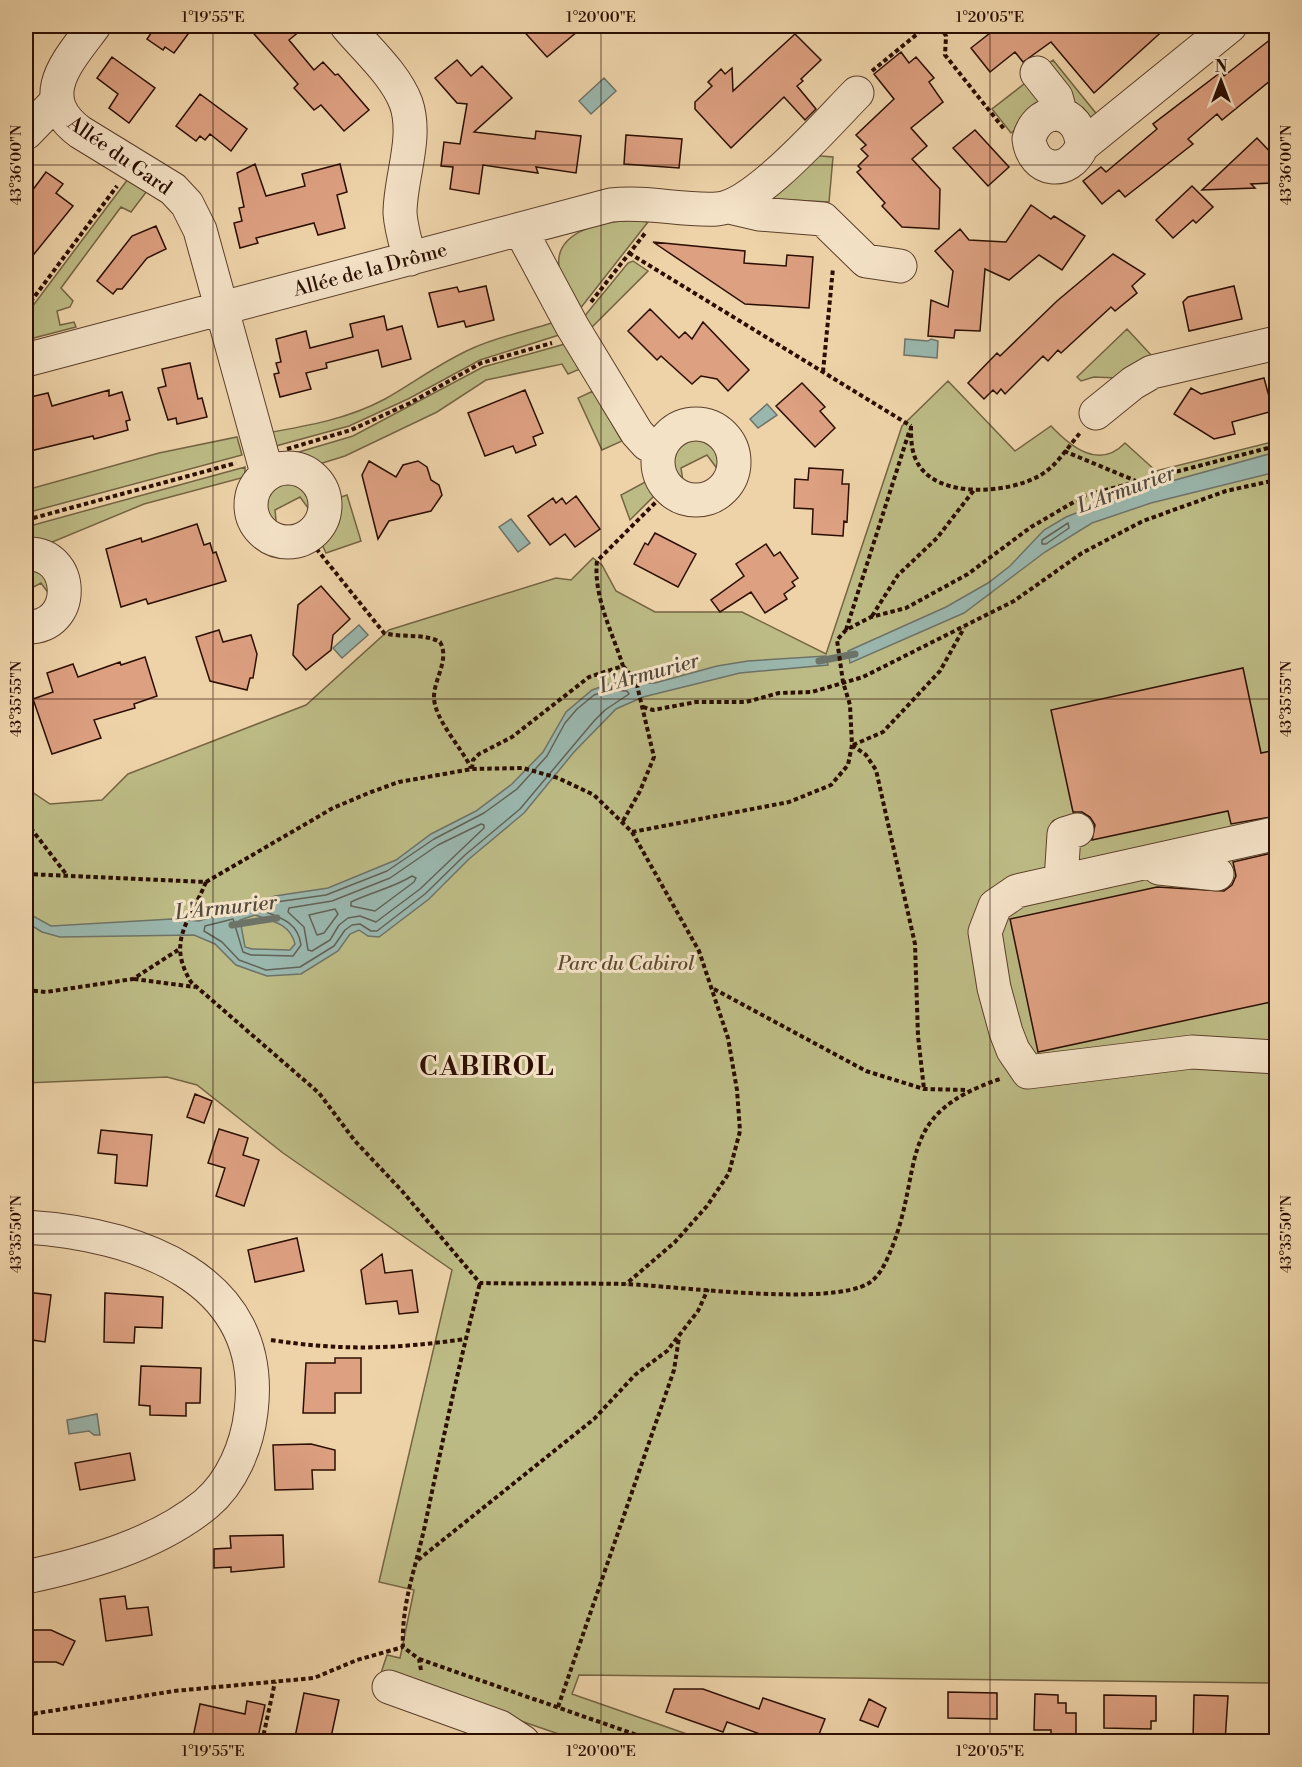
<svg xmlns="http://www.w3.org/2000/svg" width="1302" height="1767" viewBox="0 0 1302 1767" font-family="'Libre Bodoni',serif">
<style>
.green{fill:#bdbb85;stroke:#746442;stroke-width:1.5}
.water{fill:#9ab7ae;stroke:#6e7368;stroke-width:1.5;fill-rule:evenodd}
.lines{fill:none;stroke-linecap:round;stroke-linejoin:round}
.shore{stroke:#626257;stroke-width:1.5}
.stream{stroke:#6e7368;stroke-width:7}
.building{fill:#dda081;stroke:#2b0e00;stroke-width:1.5}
.minor-casing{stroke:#5c3f2a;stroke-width:35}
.path{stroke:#2b0e00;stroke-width:4;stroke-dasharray:4.5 3;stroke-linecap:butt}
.minor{stroke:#f4e2c7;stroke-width:33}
.ticks{fill:none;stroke:#2b0e00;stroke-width:1.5;stroke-opacity:0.45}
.labels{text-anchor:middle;stroke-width:6;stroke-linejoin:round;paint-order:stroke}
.street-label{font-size:20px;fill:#2b0e00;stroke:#f4e2c7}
.park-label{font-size:20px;font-style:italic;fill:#5e4b2f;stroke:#f4e2c7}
.water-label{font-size:21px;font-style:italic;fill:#52493d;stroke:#f4e2c7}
.district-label{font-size:26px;font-weight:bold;letter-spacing:1.5px;fill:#2b0e00;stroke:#f4e2c7}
.neatline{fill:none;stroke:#2b0e00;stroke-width:2}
.ticks-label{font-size:15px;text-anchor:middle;fill:#2b0e00}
</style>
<rect width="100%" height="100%" fill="#eed3a9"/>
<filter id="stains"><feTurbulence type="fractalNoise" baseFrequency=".00333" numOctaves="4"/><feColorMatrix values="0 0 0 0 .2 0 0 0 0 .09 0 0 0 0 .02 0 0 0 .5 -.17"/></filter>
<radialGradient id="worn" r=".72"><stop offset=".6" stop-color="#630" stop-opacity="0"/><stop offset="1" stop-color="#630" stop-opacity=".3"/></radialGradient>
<path class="green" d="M1053 60 1099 117 1080 119 1042 69Z
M1033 77 1051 101 1011 133 992 109Z
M809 155 833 157 829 202 771 199Z
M128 179 147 191 131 212 121 207 61 288 73 301 70 307 57 311 60 325 74 322 76 327 26 340V315Z
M634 220 648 222 579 310C573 298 560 281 559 267 554 229 607 221 634 220Z
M633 261 648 271 590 329 583 318 628 263Z
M552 323 559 335 480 360 408 399 349 426 272 447 266 433C307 426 348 419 385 399 415 382 441 362 473 348 498 337 526 331 552 323Z
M1127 329 1152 356 1117 378 1094 377 1081 381 1077 377Z
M565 344 580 369 568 374 562 364 486 380 437 412 345 456 313 466 304 461 282 457 353 436 483 367Z
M948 381 1015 451 1051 426C1071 447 1099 470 1125 443L1156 471 1276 441V1683L579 1675 572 1694 707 1741 582 1742 381 1673 387 1655 400 1658 414 1590 379 1582 452 1270 283 1153 197 1085 167 1077 26 1083V788L50 804 102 800 128 774 306 705 389 630 556 578 571 580 593 558 602 565 616 591 655 612H742L826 654 902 426Z
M593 391 622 441 602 450 578 398Z
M696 434C717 439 726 453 721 474L707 455 681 468 684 488C658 471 665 440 696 434Z
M237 437 242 455 26 513V490L159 453Z
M245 467V477L144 504 50 543 26 537V527Z
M289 476C311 481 319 495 314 516L300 497 275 510 277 531C252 513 258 481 289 476Z
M647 481 655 495 630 520 621 495Z
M347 495 361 541 326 553 320 540 333 521 335 499Z
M26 563 40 565 55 602 41 583 26 591Z"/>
<path class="water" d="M604 78 616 91 591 114 579 101Z
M905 339 928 341 931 339 938 341 937 358 904 355Z
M767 404 777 415 758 428 750 419Z
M1276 452V472L1151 503 1092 523 1045 552 964 613 850 663 848 651 946 607 988 583 1010 566 1044 530 1066 517 1125 494Z
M511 519 530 543 518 552 499 527Z
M359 625 368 635 342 658 333 648Z
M826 656 828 665 740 673 643 697 616 709 574 752 524 813 469 859 429 899 379 937 368 936 359 930 350 934 338 951 301 974 267 976 236 965 215 944 194 935 60 937 42 932 26 922V912L51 926 172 919 199 921 275 896 328 888 396 860 431 834 476 811 512 784 543 752 566 712 592 690 612 683H655L717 666 748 661ZM255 915C273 921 290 924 295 944L290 950 252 949 245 947 240 920Z
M97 1414 100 1435H94L89 1431 69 1434 67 1420Z"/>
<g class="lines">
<path class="shore" d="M1068 523 1069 528 1046 544H1042V540Z
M609 690 627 691 629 694 605 710 594 721 520 809 465 855 425 894 377 931H371L360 924 352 925 345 930 334 946 300 967 266 970 239 960 222 942 204 931 205 926 233 919 243 952 251 955 293 956 301 945C298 923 282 918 263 911V907L276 902 326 895 387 871 434 839 484 813 517 789 547 756 565 723 577 709 594 695Z
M481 824 484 825V828L420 889 376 922 360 916 348 918 339 925 330 940 312 951 308 950 304 927 288 912 289 908 332 901 390 878 438 845Z
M412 876 416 878 414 882 375 911 351 906V902C371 892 393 888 412 876Z
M335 909 338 914 324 933 317 935 309 915Z"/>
<path class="stream" d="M819 661 855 654
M232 925 277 918"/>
</g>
<path class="building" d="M156 26H194L174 53 165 47 163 50 147 39Z
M247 26H306L289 40 314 70 323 62 335 75 338 74 369 110 344 131 321 105 314 110 294 88 298 84Z
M519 26H584L547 57Z
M999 26H1168L1094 93 1051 42 1023 62 1015 52 990 72 971 48Z
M795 34 821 60 801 79 803 81 797 86 816 109 805 120 784 97 731 148 695 109V102L712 86 708 82 721 69 725 74 732 68 733 91Z
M1276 35V76L1222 120 1217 114 1188 139 1193 144 1125 197 1119 190 1102 204 1083 181 1101 167 1106 172 1157 129 1153 124 1221 72 1224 76Z
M901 52 909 63 916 57 934 78 929 82 943 102 911 128 927 146 912 159 940 189 939 229 902 227 882 206 885 203 857 172 861 169 858 166 868 156 861 149 866 145 856 135 894 99 874 74Z
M112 57 155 88 129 123 109 108 118 94 97 78Z
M457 60 471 76 482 66 512 98 474 132 535 139 536 131 581 136 576 173 536 167 538 173 483 165 479 194 450 189 453 167 441 166 444 142 460 144 467 104 457 103 435 78Z
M200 94 247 129 231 151 210 134 205 140 200 136 196 141 176 126Z
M975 130 1009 167 988 186 953 148Z
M626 135 682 139 679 168 624 164Z
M1257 138 1276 158 1274 183 1251 184 1255 188 1202 190Z
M255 164 266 196 305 186 302 174 340 164 347 192 337 195 345 228 318 235 314 223 256 238 258 243 240 248 234 223 242 221 239 208 244 207 237 173Z
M46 172 63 184 56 193 73 206 26 264V199Z
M1192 186 1213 207 1196 223 1193 220 1173 238 1156 220Z
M1031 205 1051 219 1054 216 1085 236 1062 270 1039 255 1009 280 985 269 980 331 955 330 954 338 928 336 931 300 948 307 953 271 935 251 960 229 969 240 1006 242Z
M156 226 166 249 147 258 122 289H117L113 294 97 281 132 236Z
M653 242 745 251 744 263 786 266 787 255 813 257 809 308 745 304Z
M1113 254 1145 274 1132 286 1137 293 1115 311 1111 307 1061 353 1058 350 1048 361 1043 356 1005 394 1001 389 997 394 993 390 984 399 968 383 997 353 1000 356 1057 301Z
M486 286 494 320 466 327 464 321 438 327 429 293 457 287 459 292Z
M1234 286 1242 319 1189 331 1183 302 1188 297Z
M650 309 679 338 685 332 692 339 703 322 749 370 728 391 717 379 701 376 692 384 661 356 657 360 628 331Z
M384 316 387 330 402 326 411 359 382 367 378 350 326 363 327 368 306 373 311 389 280 397 274 374 279 373 276 363 281 362 276 339 306 331 310 348 353 337 350 324Z
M190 363 198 399 202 398 207 417 177 424 176 418 168 420 158 388 166 386 162 369Z
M1264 378 1273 411 1232 422 1235 434 1214 439 1174 414 1191 388 1201 394Z
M802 383 825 407 820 411 835 428 815 447 776 406Z
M109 390V396L122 392 130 420 126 421 128 430 94 439 93 436 26 452V398L48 393 52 406Z
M525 390 543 433 533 437 536 445 516 453 513 446 485 456 468 413Z
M369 461 396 477 403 465 418 461 427 467 431 480 439 485 442 495 431 511 389 521 378 539 362 475Z
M809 468 843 470 842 484H849L847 522 844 521 843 536 812 534 813 509 794 508 795 479 808 480Z
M576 496 600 529 575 547 565 534 550 545 528 516 553 498 556 503 562 498 566 504Z
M197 524 204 545 210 543 213 553 216 552 226 581 148 604 146 599 121 607 106 549 141 538 142 542Z
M655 533 696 554 678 587 634 564 645 543 648 545Z
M766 544 774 556 780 552 798 578 792 582 795 586 784 594 787 599 765 613 751 592 720 612 711 600 744 576 736 564Z
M321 586 350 619 333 635 331 650 306 670 293 655 298 605Z
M219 630 223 642 251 635 257 654 253 678H250L247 690 210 681 196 637Z
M145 657 157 696 134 704 135 708 94 720 101 738 52 754 33 699 53 692 47 673 73 664 78 677 120 662 121 665Z
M1243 668 1261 753 1276 750V816L1231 824 1228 811 1092 840 1095 825 1090 817 1082 812H1073L1051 710Z
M1276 852V1001L1038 1052 1010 919 1157 887 1224 891 1232 885 1236 876 1233 862Z
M195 1094 212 1101 204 1123 187 1117Z
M219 1129 248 1138 243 1155 259 1160 244 1206 216 1196 225 1168 208 1163Z
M101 1130 152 1135 147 1186 115 1183 117 1155 98 1153Z
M297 1238 304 1271 255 1282 248 1250Z
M382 1254 385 1273 412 1270 418 1312 399 1314 397 1301 366 1304 361 1270Z
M26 1292 51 1295 45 1342 26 1339Z
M105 1293 163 1297 162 1328 135 1327 134 1343 104 1342Z
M335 1358H361V1393H335V1413H303L306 1363H335Z
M141 1366 201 1368 200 1403H186V1416L150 1415V1406L139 1405Z
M311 1444 335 1450V1470H312L313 1489 275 1490 273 1445Z
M130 1453 135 1480 80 1490 75 1463Z
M283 1535 284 1567 231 1572V1567L214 1568V1549L231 1548 230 1536Z
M125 1596 127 1609 148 1607 152 1635 106 1641 100 1599Z
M26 1630H51L75 1641 63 1665 56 1662H26Z
M674 1689H703L759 1709 763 1698 825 1719 816 1742H782L727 1722 723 1732 666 1712Z
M948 1692 997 1693V1719L948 1718Z
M304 1693 339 1700 330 1742H294Z
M1035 1694 1058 1695V1703H1066V1713H1076V1740H1051V1730H1034Z
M1104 1695 1156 1696V1721H1151V1729L1104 1728Z
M1194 1695 1228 1696 1225 1742H1193Z
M869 1699 886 1708 878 1727 860 1720Z
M247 1701 265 1705 257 1742H192L200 1704 245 1714Z"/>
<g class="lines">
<g class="minor-casing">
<path id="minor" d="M94 26C68 61 33 97 80 132L173 189 187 204 200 230 267 473
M347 26C366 49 395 74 406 103 418 138 400 178 400 213 401 229 406 244 410 259
M1037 73 1056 97 1061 115
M26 133 57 101
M1082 146C1081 108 1039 102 1029 139 1033 173 1069 177 1082 146L1230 26
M729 207 759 214 823 219 866 261 900 266
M520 229 572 326 637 433 647 444 659 450
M26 360 611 205C647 201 682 211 717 209 755 207 829 121 857 93
M1096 413 1133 383 1152 372 1276 343
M658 462a38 38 0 1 1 76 0a38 38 0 1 1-76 0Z
M251 505a37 37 0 1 1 74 0a37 37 0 1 1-74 0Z
M26 554C76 551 78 629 26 627
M1273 834 1017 891 995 906 985 932 994 988 1006 1032 1013 1050 1028 1072 1192 1052 1276 1057
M1159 868 1217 874
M1061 881 1064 834 1077 830
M26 1227C134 1234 268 1276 251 1412 247 1446 232 1482 206 1504 156 1545 87 1564 26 1577
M389 1687 500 1727 523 1742"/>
</g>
<path class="path" d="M940 26 946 36 945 55 1004 129
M872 71 927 26
M629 253 911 426
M591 302 646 232
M26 308 117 186
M823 372 833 268
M911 426C911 438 911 451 917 462 936 499 1007 494 1039 476 1056 467 1067 448 1080 433
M287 449 351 430 410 403 481 363 552 343
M1064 451 1136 481
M26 520 236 463
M307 537 384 633C402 638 424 633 440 642 450 659 434 679 434 697 434 719 462 748 471 768
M872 616 898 575 937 538 974 490
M846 630 910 429
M643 707 653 710 696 702H746L779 693 812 692 863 677 1014 601 1082 553 1143 521 1226 491 1276 480
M852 745 866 755 876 770 915 944 918 1036 924 1089
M853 745 883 732 940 671 964 628
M472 769 473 760 479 754 512 737 589 677 623 666C613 634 593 596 597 561L669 489
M623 821 640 791 654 757 636 681 623 666
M26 822 66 874
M632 832 789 802 831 785 848 765 852 745 850 705 843 682 837 640 846 630 871 617 906 608 968 574 1031 527 1086 495 1276 446
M26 874 206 882 333 808 371 792 399 782 472 769 523 768 558 778 594 795 632 832 699 951 728 1038 737 1090 740 1131 729 1173 707 1206 675 1242 626 1284
M206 882C190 921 166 941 191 982L319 1093 355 1141 402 1191 480 1283C528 1284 577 1283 625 1284 678 1286 830 1307 869 1283 880 1276 886 1262 891 1250 925 1166 893 1115 1000 1079
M134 979 195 987
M714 989 866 1071 924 1089 967 1090
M26 990 46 992 133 979 178 950
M271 1340C342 1351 395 1349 465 1339
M418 1560 594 1419 635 1375 667 1351 698 1311 708 1289
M419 1659 657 1742
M421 1670 419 1659 403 1647C401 1604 416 1567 425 1525 442 1444 459 1363 480 1283
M558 1707 674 1370 679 1338
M26 1715 174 1691 314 1678 357 1660 403 1647
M262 1742 275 1682"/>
<use href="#minor" class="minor"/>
</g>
<path class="ticks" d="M213 26V1742M601 26V1742M990 26V1742M26 165H1276M26 699H1276M26 1234H1276"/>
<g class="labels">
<g class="street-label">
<text transform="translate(120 155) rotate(35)" y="7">Allée du Gard</text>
<text transform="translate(370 269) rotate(-15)" y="7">Allée de la Drôme</text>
</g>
<g class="park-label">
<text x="626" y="970">Parc du Cabirol</text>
</g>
<g class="water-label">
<text transform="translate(1126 489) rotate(-20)" y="7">L'Armurier</text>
<text transform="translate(649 673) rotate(-15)" y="7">L'Armurier</text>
<text transform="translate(226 907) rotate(-6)" y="7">L'Armurier</text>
</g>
<g class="district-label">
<text x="487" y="1075">CABIROL</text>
</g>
</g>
<rect width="1302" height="1767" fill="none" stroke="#eed3a9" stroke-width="66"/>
<g transform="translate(1221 81)" stroke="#f4e2c7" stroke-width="4.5" paint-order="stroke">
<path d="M0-4.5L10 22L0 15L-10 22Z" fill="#2b0e00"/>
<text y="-9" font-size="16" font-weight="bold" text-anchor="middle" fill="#2b0e00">N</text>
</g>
<rect x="33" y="33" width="1236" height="1701" class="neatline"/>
<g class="ticks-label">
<text x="213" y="22">1°19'55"E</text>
<text x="601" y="22">1°20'00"E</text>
<text x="990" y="22">1°20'05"E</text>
<text transform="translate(16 165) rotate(-90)" y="5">43°36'00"N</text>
<text transform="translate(1286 165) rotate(-90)" y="5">43°36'00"N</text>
<text transform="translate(16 699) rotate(-90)" y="5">43°35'55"N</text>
<text transform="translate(1286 699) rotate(-90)" y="5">43°35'55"N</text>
<text transform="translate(16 1234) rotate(-90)" y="5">43°35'50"N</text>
<text transform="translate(1286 1234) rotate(-90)" y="5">43°35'50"N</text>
<text x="213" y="1756">1°19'55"E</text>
<text x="601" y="1756">1°20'00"E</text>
<text x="990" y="1756">1°20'05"E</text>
</g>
<rect width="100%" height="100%" filter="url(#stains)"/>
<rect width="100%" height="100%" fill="url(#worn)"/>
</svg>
